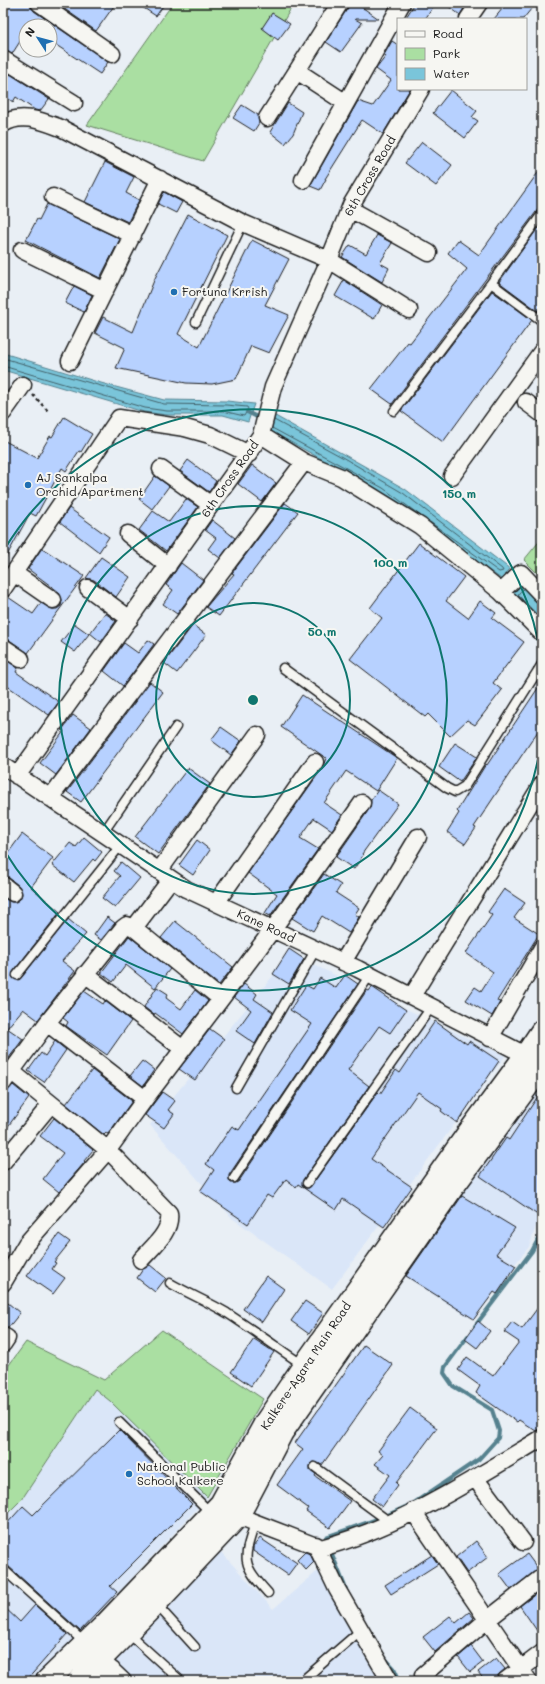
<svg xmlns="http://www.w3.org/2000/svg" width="545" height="1684" viewBox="0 0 545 1684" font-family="Mali,sans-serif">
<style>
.built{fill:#dae6f8}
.green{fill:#aadfa2;stroke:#637e5f}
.water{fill:#7ac5da;stroke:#54818e}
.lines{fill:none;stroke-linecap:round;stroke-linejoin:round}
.shore{stroke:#426068;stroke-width:1}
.stream{stroke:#54818e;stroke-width:4}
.building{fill:#b7d1ff;stroke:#1c1c1c}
.lane-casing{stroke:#1c1c1c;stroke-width:11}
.street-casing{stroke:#1c1c1c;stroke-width:19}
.secondary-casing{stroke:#1c1c1c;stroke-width:25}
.path{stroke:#1c1c1c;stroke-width:2.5;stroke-dasharray:3 3;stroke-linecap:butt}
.lane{stroke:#f6f6f2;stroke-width:8}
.street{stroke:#f6f6f2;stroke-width:16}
.secondary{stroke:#f6f6f2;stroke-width:22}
.ring{fill:none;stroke:#0f766e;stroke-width:2}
.poi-dot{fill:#1f6fb2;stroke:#f6f6f2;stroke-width:1.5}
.labels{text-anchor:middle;stroke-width:4;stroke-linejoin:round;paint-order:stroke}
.street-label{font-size:12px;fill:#1c1c1c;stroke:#f6f6f2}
.poi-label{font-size:12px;fill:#1c1c1c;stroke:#f6f6f2;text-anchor:start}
.centre{fill:#0f766e;stroke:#f6f6f2;stroke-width:2}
.ring-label{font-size:12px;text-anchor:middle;font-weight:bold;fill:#0f766e;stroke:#f6f6f2;stroke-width:4;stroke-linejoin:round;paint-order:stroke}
</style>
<rect width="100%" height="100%" fill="#e9eff5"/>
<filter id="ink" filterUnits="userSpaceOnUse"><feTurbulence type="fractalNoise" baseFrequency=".025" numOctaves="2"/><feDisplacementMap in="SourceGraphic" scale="8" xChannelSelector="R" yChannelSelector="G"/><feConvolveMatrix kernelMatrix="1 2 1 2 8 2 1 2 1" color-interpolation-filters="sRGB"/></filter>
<g filter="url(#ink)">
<path class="built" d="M291 954 505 1056 332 1289 232 1218 150 1125Z
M542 1081V1209L529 1247 470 1318 404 1276Z
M162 1330 263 1399 205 1500 57 1658 28 1681H11L3 1674V1518L22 1499 95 1389Z
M221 1552 273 1609 319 1570 382 1674 377 1681H119L106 1668Z"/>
<path class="green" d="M173 3H294L203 161 87 125Z
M542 538V578L524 560Z
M162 1330 263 1399 207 1497 110 1401 95 1389 22 1499 3 1518V1373L26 1342 104 1380Z"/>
<path class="water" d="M3 353 101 383 164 400 227 401 254 404 248 422 223 415H167L144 412 3 370Z
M270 413 405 489 510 569 501 579 381 492 267 429Z
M523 582 542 602V626L512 594Z"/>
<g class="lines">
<path class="shore" d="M3 358 164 404 226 405 247 407 248 409 244 416 223 411H167L145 408 3 366
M274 420 342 457 403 493 502 569 503 571 499 572 430 522
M272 428 383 488 421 516
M523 589 519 593 518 595 542 620"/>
<path class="stream" d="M247 412 261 419
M475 1326 532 1251 542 1232
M328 1542 326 1537 383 1517 414 1503 479 1459 498 1438 499 1431 492 1410 453 1386 444 1373 445 1367 468 1336
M330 1549 346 1589
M384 1657 394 1668 400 1681"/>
</g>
<path class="building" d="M3 3H30L34 11 108 62 100 74 50 41V26H26V32L12 54 3 50Z
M56 3H116L96 31Z
M136 3H165L156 16Z
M351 3H356L379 19H355L362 23 341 52 326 42Z
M415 3H436L425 19H405Z
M444 3H467L460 15Z
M507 3H536L523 19H494Z
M272 13 290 24 278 40 262 28Z
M392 41 398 45V89H410L383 134 362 120 325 179H326L320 190 310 186 358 101 373 106 391 80 376 69 386 56 384 55Z
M10 74 49 99 40 111 35 110 16 97 13 102 3 95V84Z
M451 90 477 111 472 117 478 121 465 138 433 113Z
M288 103 302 112 293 134 285 144 270 132Z
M242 105 258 115 259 123 254 131 233 118Z
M422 142 452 165 436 186 405 163Z
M105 162 134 177 126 193 139 200 128 222 85 202Z
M542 167V204L392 404 371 389 408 342 410 343 467 269 448 253 458 240 479 255Z
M164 192 182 202 176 213 158 204Z
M47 204 120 239 100 278 26 240 37 219 39 220Z
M188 214 227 235 178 334 199 347 252 240 289 259 265 305 289 315 269 353 251 346 236 379 212 384 186 383 116 368 125 348 95 333 103 317 133 332 155 278Z
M538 228 542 231V306L538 311 499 282Z
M377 235 392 243 380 263 389 268 382 282 342 257 350 245 366 254Z
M344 280 382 305 374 319 335 296Z
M74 286 92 295 84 312 65 303Z
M492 291 532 320 443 442 401 411Z
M64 417 92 434 81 452 79 451 66 471 62 468 36 516 30 513 3 563V440L37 458 50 436 52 437Z
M188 460 216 481 209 492 180 471Z
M252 465 276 483 262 502 238 484Z
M155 476 169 486 152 509 139 499Z
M186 499 198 507 166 551 139 530 153 511 169 522Z
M285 503 298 512 219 616 206 607 234 574 232 573Z
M69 508 109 537 99 552 60 522Z
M212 520 235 538 220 558 208 549 216 538 205 530Z
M419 543 464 577 446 601 468 618 480 601 496 613 492 618 524 642 493 683 502 690 475 725 467 720 450 736 428 714 425 717 350 659 382 618 370 608Z
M42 548 84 576 28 653 8 639 3 638V598L8 597 33 614 41 603 52 609H57L61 606 62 600 59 592 28 569Z
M101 557 130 577 116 597 94 580 86 578Z
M181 563 203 580 177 614 163 604 173 590 166 585Z
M105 613 116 621 101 642 90 633Z
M75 624 89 634 75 652 61 642Z
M193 625 206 635 177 673 164 663Z
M148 640 154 644 123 686 104 671 124 643 138 653Z
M3 658 18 668 16 672 59 702 49 715 3 683Z
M150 682 163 692 81 802 67 792Z
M542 682V725L474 827 476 828 465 844 447 832 459 813 457 811 486 764 487 765Z
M302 695 397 758 376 791 346 771 324 803 342 815 332 830 314 818 300 838 318 849 270 916 265 913 277 894 248 873 323 767 326 758 281 727Z
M73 715 91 728 56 775 40 763 64 731 62 730Z
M221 727 241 741 231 755 211 740Z
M455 743 477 757 460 782 439 767Z
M188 768 210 784 158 854 135 837Z
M378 790 398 804 362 854 363 855 354 869 336 857 370 808 371 800Z
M22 834 53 858 31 887 60 912 13 972 12 977 17 980 21 978 68 919 86 934 62 961 75 971 38 1020 23 1009 7 1028 23 1039 3 1066V897L11 902H16L20 899 22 894 19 886 9 878 3 876V860Z
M84 837 102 852 95 861 93 859 74 882 52 865 70 843 76 847Z
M197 840 210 850 193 875 179 865Z
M121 862 140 878 115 908 102 898 120 876 114 871Z
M324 874 341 885 336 893 359 908 355 914 359 917 349 933 322 916 313 931 292 918Z
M504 889 525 903 514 918 539 934 497 1001 500 1002 492 1016 466 1000 475 987 481 991 493 972 466 953 492 915 488 912Z
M107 917 115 923 101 940 94 935Z
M175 921 233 967 219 985 161 938Z
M129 936 170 969 155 988 126 965 113 982 101 973Z
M289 949 304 959 289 984 273 974Z
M345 975 358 984 229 1175V1180L231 1183H236L239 1181 367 990 369 991 372 987 406 1010 390 1033 379 1026 348 1070 369 1086 303 1180 302 1185 304 1188H309L311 1186 378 1092 380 1094 396 1070 400 1073 435 1021 467 1044 469 1041 499 1061 457 1123 441 1111 442 1109 418 1092 371 1159 412 1187 384 1227 343 1199 336 1210 298 1184 296 1187 286 1179 272 1198 267 1195 248 1224 200 1191 214 1170 206 1164 232 1126 239 1130 312 1024 290 1010 306 985 313 989 320 978 336 988Z
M244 984 257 994 254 999 273 1012 255 1044 236 1031 251 1010 234 997Z
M157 987 168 994 166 998 181 1009 195 990 208 1001 183 1034 155 1013 154 1015 144 1007Z
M84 991 103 1004 105 1001 131 1021 107 1055 66 1026 68 1022 63 1018Z
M210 1029 224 1039 195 1080 179 1069Z
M55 1041 66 1050 44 1082 28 1071 41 1053 45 1056Z
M142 1061 154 1070 143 1086 130 1076Z
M92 1070 132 1101 108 1134 106 1133 104 1135 66 1104Z
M13 1085 29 1098 3 1133V1092L7 1091Z
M542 1090V1218L480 1176 506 1138 509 1140Z
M162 1092 175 1101 168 1110 174 1114 164 1128 145 1115Z
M54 1118 93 1150 84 1161 85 1162 59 1192 43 1179 63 1153 40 1136Z
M462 1196 515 1228 496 1254 516 1266 497 1294 494 1292 474 1319 406 1276Z
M59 1234 70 1242 54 1262 56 1263 52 1269 65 1278 53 1294 27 1276Z
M150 1265 166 1278 155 1292 137 1278 143 1269Z
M266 1276 284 1289 262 1322 243 1309Z
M305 1301 323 1313 309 1334 291 1321Z
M542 1302V1425L539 1429 536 1431 519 1420 517 1422 476 1393 480 1386 458 1370 467 1357 493 1376 519 1342 504 1332 512 1322 522 1329Z
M8 1303 20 1313 8 1328 3 1327V1309Z
M478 1321 490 1331 477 1348 465 1339Z
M254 1339 274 1352 251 1386 231 1372Z
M364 1345 393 1365 322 1465 315 1462H312L310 1466V1470L316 1474 315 1476 350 1501 330 1528 306 1511 308 1508 277 1485 303 1449 295 1443Z
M410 1408 437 1428 396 1483 398 1485 382 1507 372 1499 390 1475 375 1464 383 1455 378 1451Z
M119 1430 192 1504 110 1586 117 1592 80 1631 7 1565 3 1564V1528L23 1506 33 1515Z
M260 1538 297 1563 288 1575 253 1551V1547Z
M476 1541 488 1557 467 1573 456 1557Z
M305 1552 310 1554 314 1562 306 1570 297 1560Z
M527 1554 538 1569 511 1590 499 1574Z
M432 1555 438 1564 391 1594 385 1585Z
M542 1589V1638L520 1606Z
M35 1605 67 1634 26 1681H3V1606L20 1622Z
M469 1612 474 1618 435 1652 423 1637 450 1616 456 1623Z
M471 1646 483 1662 470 1672 458 1657Z
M496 1658 505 1669 499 1674 495 1681H485L478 1672Z"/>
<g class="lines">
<g class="lane-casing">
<path id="lane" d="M542 214 491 283 542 321
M196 322 243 223
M394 411 491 283
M283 668 447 788 455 792 465 786 542 664
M103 833 176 727
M17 975 120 846
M236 1088 316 949
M234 1178 370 975
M307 1183 432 1006
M170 1283C189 1294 209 1302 227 1313 253 1330 278 1348 303 1365
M119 1422 211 1513
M315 1467 391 1523
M255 1523C243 1560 241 1563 268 1593
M3 1569 85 1643
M156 1604 195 1647
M128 1633 181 1681
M302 1681 360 1631"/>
</g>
<g class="street-casing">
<path id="street" d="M39 3 112 54
M468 19 479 3
M3 59 74 103
M297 71 346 103
M267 118 340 3
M3 124C21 112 42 121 61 128L243 223 329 260 409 310
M303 180 402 3
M53 197 133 235
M350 209 429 253
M22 250 105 291
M70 361 160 179
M526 402 542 414
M3 413 23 385
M261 435 304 462 341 477 420 526 501 592 542 633
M161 469 211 505
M452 476 542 351
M128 534 168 566
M14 573 53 600
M88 588 130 619
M3 589 119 418 185 428 210 435 249 454
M501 592 521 573 542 595
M3 647 21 659
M3 766 186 889 358 969 535 1060
M17 776 261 435 273 387 329 260 351 205 421 89
M50 798 304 462
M159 871 257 735
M3 885 13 893
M216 903 315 762
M134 928 171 879
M343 962 418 837
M85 974 183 1049
M412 996 542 784
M47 1023 145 1099
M490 1038 542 948
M11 1071 108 1150 169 1213C172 1232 152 1247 141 1260
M3 1083 47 1023 123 928 127 925 134 928 221 999
M3 1162 51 1104
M3 1283 26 1244 108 1150 145 1099 221 999 273 929 362 803
M3 1336 7 1338 3 1344
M475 1478 523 1542
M413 1511 529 1681
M238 1516 321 1548C400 1527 472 1480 542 1438
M316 1545 337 1589 390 1681
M100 1659 123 1681
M423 1675 487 1620 542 1577
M100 1681 112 1670
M505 1681 542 1653"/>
</g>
<g class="secondary-casing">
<path id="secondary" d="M47 1681 102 1628 221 1504 266 1422 304 1366 467 1135 526 1055 542 1031
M79 1681 155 1604 238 1516 282 1432 452 1188 542 1066"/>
</g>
<path class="path" d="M33 395 48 411"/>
<use href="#lane" class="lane"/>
<use href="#street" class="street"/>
<use href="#secondary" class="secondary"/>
</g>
</g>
<g class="ring">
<circle cx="253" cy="700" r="97"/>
<circle cx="253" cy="700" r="194"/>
<path d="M542 735A291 291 0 0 1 4 850M4 550A291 291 0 0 1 542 665"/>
</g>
<g class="poi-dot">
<circle cx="174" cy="292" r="4"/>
<circle cx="28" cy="485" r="4"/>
<circle cx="129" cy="1474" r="4"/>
</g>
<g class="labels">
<g class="street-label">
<text transform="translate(370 176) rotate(-60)" y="4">6th Cross Road</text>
<text transform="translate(230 479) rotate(-55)" y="4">6th Cross Road</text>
<text transform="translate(266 926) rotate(25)" y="4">Kane Road</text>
<text transform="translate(306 1366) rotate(-56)" y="4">Kalkere-Agara Main Road</text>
</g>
<g class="poi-label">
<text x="182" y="296">Fortuna Krrish</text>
<text x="36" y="482">AJ Sankalpa<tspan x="36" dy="14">Orchid Apartment</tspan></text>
<text x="137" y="1471">National Public<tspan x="137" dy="14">School Kalkere</tspan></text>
</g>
</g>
<circle cx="253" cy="700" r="6" class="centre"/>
<g class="ring-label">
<text x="459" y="498">150 m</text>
<text x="390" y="567">100 m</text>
<text x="322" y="636">50 m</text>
</g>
<rect width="545" height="1684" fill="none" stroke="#f6f6f2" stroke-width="16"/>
<rect x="8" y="8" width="529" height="1668" fill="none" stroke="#1c1c1c" stroke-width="1.5" filter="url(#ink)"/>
<rect x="397" y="18" width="130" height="72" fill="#f6f6f2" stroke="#9f9f9c"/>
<rect x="405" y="31" width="20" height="6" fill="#f6f6f2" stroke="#9f9f9c"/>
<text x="433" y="38" font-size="12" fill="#1c1c1c">Road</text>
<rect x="405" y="48" width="20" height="12" fill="#aadfa2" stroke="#9f9f9c"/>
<text x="433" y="58" font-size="12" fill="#1c1c1c">Park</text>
<rect x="405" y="68" width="20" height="12" fill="#7ac5da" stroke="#9f9f9c"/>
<text x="433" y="78" font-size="12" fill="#1c1c1c">Water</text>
<g transform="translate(38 38) rotate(306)"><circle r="19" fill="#f6f6f2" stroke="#9f9f9c"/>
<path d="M0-3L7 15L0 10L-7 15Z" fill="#1f6fb2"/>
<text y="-6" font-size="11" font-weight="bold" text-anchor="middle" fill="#1c1c1c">N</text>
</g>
</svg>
